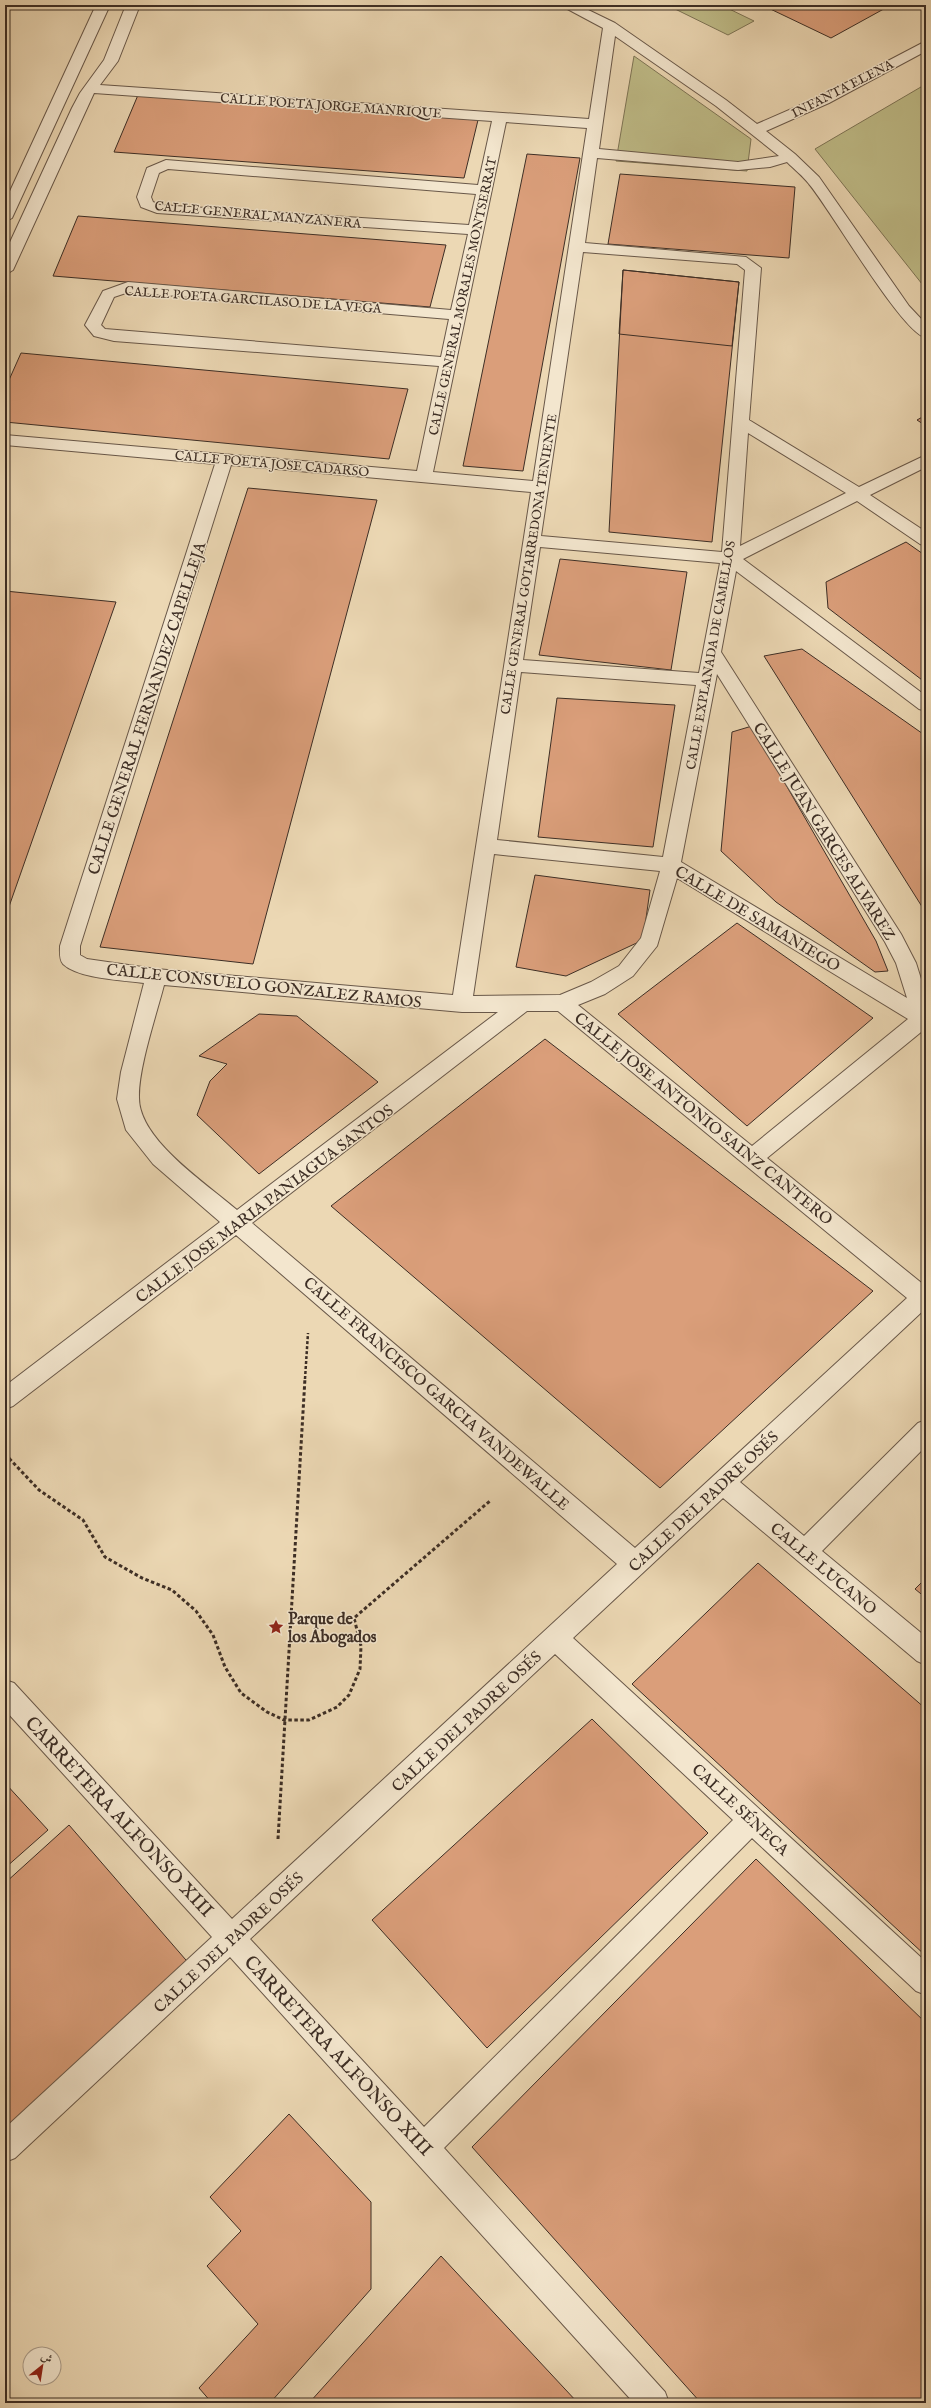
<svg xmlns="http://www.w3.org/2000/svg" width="931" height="2408" viewBox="0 0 931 2408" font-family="'IM FELL English',Amiri,serif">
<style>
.green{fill:#bfbc88;stroke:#7e7556}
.building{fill:#da9e7a;stroke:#3d2e25}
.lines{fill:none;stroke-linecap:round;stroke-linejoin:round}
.minor-casing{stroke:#695849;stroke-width:2}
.path-far1{stroke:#3d2e25;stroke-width:2.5;stroke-dasharray:3 2;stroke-linecap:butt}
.path{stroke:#3d2e25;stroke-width:3;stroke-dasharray:3.5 2.5;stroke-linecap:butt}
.minor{fill:#f3e6ce;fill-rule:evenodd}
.labels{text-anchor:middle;stroke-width:3;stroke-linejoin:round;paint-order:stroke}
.far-street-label{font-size:13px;fill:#3d2e25;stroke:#f3e6ce}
.street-label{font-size:16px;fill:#3d2e25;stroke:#f3e6ce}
.poi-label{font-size:16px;font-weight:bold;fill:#3d2e25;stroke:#f3e6ce;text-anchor:start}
.near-street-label{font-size:19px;fill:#3d2e25;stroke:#f3e6ce}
</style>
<rect width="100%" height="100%" fill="#ecd8b4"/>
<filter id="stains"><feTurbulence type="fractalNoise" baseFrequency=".005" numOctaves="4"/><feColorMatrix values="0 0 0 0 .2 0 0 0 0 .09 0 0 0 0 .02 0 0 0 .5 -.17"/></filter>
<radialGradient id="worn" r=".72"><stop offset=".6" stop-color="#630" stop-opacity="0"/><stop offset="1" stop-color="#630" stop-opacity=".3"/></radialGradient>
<path class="green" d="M676 5H721L754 21 728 35 671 7Z
M634 56 751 139 747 171 616 161Z
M926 84V289L815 149Z"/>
<path class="building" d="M762 5H891L831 38Z
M138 95 478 120 464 178 114 152Z
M527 154 580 158 523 471 463 466Z
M620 174 795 187 789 258 608 244Z
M78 216 446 245 430 307 53 276Z
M623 270 739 282 732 346 619 334Z
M623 270 739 282 712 542 609 532Z
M21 353 408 389 389 459 5 422V389Z
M926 415V426L917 420Z
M248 488 377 500 253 964 100 947Z
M906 542 926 556V683L828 608 826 582Z
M560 559 687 572 671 670 539 655Z
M5 591 116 602 5 918Z
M802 649 926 736V913L764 656Z
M557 698 675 705 653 847 538 837Z
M752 726 876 941 888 971 875 972 776 902 721 851 732 732Z
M535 875 650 890 643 940 566 976 516 967Z
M737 923 873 1018 747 1126 618 1014Z
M259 1014 297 1016 378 1082 259 1174 197 1115 210 1081 227 1064 199 1056Z
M545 1039 873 1291 660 1488 331 1206Z
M758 1563 926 1709V1956L632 1684Z
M926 1578V1598L915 1589Z
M592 1719 708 1833 487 2048 372 1920Z
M5 1783 48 1830 5 1868Z
M69 1825 192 1967 5 2141V1883Z
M756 1859 926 2023V2403H701L472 2147Z
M289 2114 371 2202V2289L270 2403H212L199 2388 258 2324 207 2266 241 2231 210 2197Z
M441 2256 578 2403H309Z"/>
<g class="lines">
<g class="minor-casing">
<path id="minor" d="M96 5H110L12 218 5 222V202Z
M126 5H140L118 61 100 85 589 119 603 28 560 5H578L615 23 726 100 757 124 819 97 926 41V51L829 103 766 131 795 154 819 177 909 306 926 324V338C901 332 831 210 809 184 803 176 794 169 787 162L770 167 738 170 597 158 585 243 746 257 761 268 749 420 859 487 926 455V467L870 495 926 532V546L920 544 857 501 743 559 926 696V711L919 709 736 571 721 652 901 934 916 963 926 995V1028L767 1158 924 1285 926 1284V1308L740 1482 804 1536 918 1423 926 1420V1446L822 1551 926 1637V1665L917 1661 723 1498 573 1638 926 1962V1995L916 1991 752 1838 444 2148 665 2392 669 2403H634L230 1957 15 2158 5 2162V2128L212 1937 5 1710V1680L14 1683 232 1919 617 1564 236 1235 13 1406 5 1409V1386L220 1222 153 1164 126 1130 117 1099 121 1072 144 983C123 980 79 979 63 964 59 959 60 952 60 946L215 464 5 445V435L417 471 439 366 114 341 94 336 85 325 103 291 128 282 451 310 468 234 157 213 141 207 137 197 147 168 166 160 478 185 492 121 94 93 13 270 5 275V253L72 108 80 93 104 60ZM615 36 716 106 779 156 738 162 599 149ZM506 122 587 128 533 481 433 472ZM168 169 476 194 469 225 160 205 153 202 151 197 159 173ZM583 252 737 264 745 270 722 552 541 536ZM129 292 449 319 441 357 105 329 101 325 114 297ZM748 433 846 493 740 546ZM231 465 531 492 453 995 156 969 87 959 80 955V946ZM540 547 720 563 699 673 523 660ZM521 672 696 685 663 857 497 840ZM717 674 885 942 896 963 907 998 681 862ZM494 854 660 871 641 938 619 966 591 982 560 995 473 996ZM677 878 908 1019 752 1146 578 1005 605 994 633 976 657 946ZM164 985 462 1012H498L237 1210C207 1184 139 1140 139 1098 138 1069 156 1016 164 985ZM527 1011H558L907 1298 635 1548 252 1223ZM555 1654 733 1820 424 2127 250 1939Z"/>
</g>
<path class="path-far1" d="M305 1379 308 1333"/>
<path class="path" d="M5 1454 39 1490 83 1520 105 1557 142 1578 172 1590 196 1611 213 1635 225 1667 241 1693 267 1712 284 1720H309L337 1707 349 1695 360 1669 361 1646 354 1618 491 1500
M278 1839 305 1378"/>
<use href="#minor" class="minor"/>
</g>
<defs>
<g id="sight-bare" transform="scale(1.2)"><path d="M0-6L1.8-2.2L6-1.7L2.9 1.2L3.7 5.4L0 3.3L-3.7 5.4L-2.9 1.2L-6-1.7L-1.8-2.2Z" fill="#8f2418" stroke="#f3e6ce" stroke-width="2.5" paint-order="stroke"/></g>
</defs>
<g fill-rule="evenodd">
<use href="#sight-bare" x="276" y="1627"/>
</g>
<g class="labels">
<g class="far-street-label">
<text transform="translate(842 88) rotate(-27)" y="5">INFANTA ELENA</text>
<text transform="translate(331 105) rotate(4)" y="5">CALLE POETA JORGE MANRIQUE</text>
<text transform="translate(258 214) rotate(5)" y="5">CALLE GENERAL MANZANERA</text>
<text transform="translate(462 296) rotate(-78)" y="5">CALLE GENERAL MORALES MONTSERRAT</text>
<text transform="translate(253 299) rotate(4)" y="5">CALLE POETA GARCILASO DE LA VEGA</text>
<text transform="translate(272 463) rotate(5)" y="5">CALLE POETA JOSE CADARSO</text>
<text transform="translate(528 564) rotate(-81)" y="5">CALLE GENERAL GOTARREDONA TENIENTE</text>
<text transform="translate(710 655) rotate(-80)" y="5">CALLE EXPLANADA DE CAMELLOS</text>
</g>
<g class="street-label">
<text transform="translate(146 708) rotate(-72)" y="6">CALLE GENERAL FERNANDEZ CAPELLEJA</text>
<text transform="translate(825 831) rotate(58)" y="6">CALLE JUAN GARCES ALVAREZ</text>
<text transform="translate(758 918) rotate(31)" y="6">CALLE DE SAMANIEGO</text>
<text transform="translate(264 985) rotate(6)" y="6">CALLE CONSUELO GONZALEZ RAMOS</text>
<text transform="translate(704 1118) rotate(39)" y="6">CALLE JOSE ANTONIO SAINZ CANTERO</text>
<text transform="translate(264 1203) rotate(-37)" y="6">CALLE JOSE MARIA PANIAGUA SANTOS</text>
<text transform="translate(437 1393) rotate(41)" y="6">CALLE FRANCISCO GARCIA VANDEWALLE</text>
<text transform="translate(703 1501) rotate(-43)" y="6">CALLE DEL PADRE OSÉS</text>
<text transform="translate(824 1568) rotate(40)" y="6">CALLE LUCANO</text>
<text transform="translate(466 1721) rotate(-43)" y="6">CALLE DEL PADRE OSÉS</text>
<text transform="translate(741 1809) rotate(43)" y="6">CALLE SÉNECA</text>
<text transform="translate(228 1942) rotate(-43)" y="6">CALLE DEL PADRE OSÉS</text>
</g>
<g class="poi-label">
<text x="288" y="1624">Parque de<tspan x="288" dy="18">los Abogados</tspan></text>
</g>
<g class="near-street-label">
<text transform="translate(120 1816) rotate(47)" y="7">CARRETERA ALFONSO XIII</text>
<text transform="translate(339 2055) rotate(47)" y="7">CARRETERA ALFONSO XIII</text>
</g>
</g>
<rect width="931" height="2408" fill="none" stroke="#ecd8b4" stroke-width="20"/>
<rect x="6" y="6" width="919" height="2396" fill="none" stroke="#3d2e25" stroke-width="2"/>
<rect x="10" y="10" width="911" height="2388" fill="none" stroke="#3d2e25"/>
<g transform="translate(42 2366) rotate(30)"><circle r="19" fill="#f3e6ce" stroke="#aa9c8a"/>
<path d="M0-3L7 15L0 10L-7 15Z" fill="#8f2418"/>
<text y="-6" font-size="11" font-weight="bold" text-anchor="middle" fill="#3d2e25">ش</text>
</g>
<rect width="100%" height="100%" filter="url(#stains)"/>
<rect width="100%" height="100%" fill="url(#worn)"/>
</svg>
